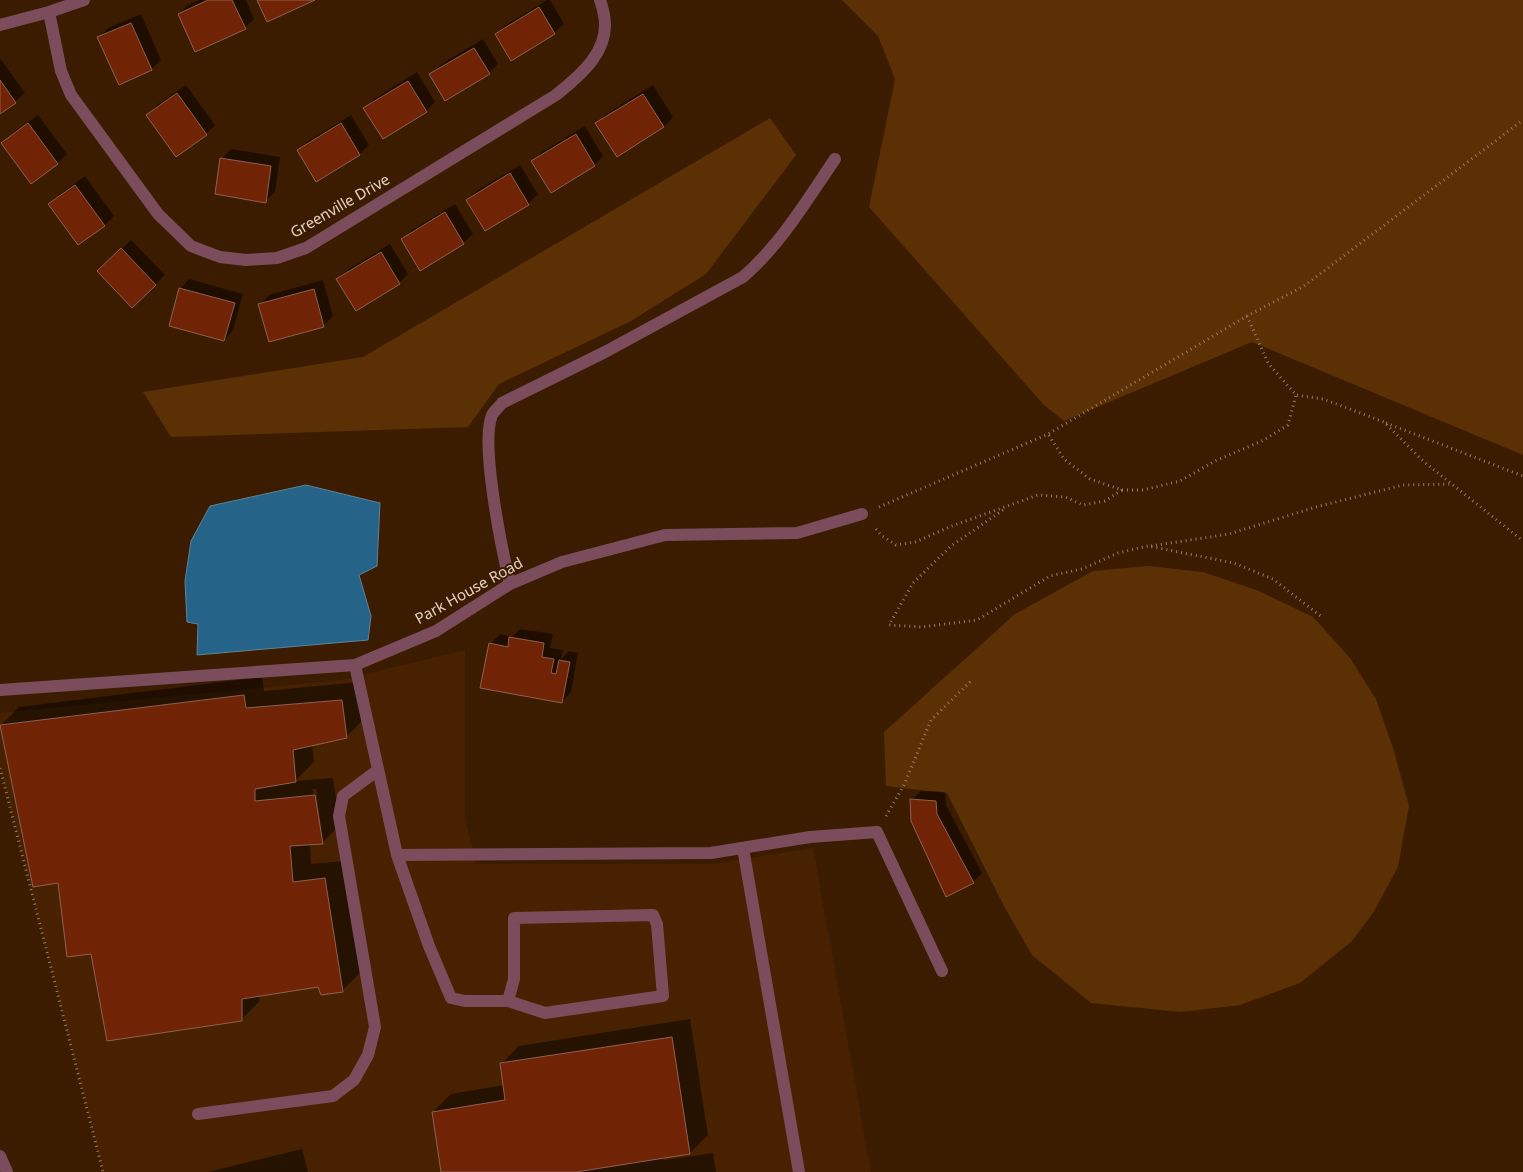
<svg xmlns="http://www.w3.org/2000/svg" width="1523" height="1172" viewBox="0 0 1523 1172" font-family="'Noto Sans',sans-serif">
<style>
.built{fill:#482200}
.green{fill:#5c3005}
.water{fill:#256388;stroke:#5e8399}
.shadow{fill:#0007;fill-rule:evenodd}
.building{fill:#702305;stroke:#8e6153}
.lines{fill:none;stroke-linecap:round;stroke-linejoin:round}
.path{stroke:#957c67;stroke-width:3;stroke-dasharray:1 4;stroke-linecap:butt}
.service{stroke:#7b4d5c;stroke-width:12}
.minor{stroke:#7b4d5c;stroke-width:12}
.labels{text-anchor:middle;stroke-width:4;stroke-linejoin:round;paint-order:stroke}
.street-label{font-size:15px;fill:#e4cfc0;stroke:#3b1c00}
</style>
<rect width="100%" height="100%" fill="#3b1c00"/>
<path class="built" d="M465 650V819L476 864H714L813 848 871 1172H103L0 768V713L342 680Z"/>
<path class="green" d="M842 0H1523V455L1252 342 1064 421 1044 405 869 207 895 79 878 36Z
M770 118 796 155 706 274 631 321 499 384 468 427 171 437 143 392 363 357Z
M1148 566 1203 572 1259 591 1313 617 1350 658 1376 699 1394 751 1409 806 1398 867 1373 913 1351 942 1300 983 1240 1005 1181 1012 1091 1003 1032 955 1005 908 947 793 886 786 884 732 1015 614 1093 571Z"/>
<path class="water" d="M306 485 380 503 377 566 359 575 371 616 368 640 197 655 198 624 187 622 185 581 191 541 210 506Z"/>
<path class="shadow" d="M199 0H246L254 19 245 28 179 14 188 5Z
M547 0H550L564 24 554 33 511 59 497 34 506 25Z
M141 14 161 60 152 69 119 83 99 38 108 28Z
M483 39 498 64 489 73 431 74 440 65Z
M0 58 25 93 15 102 0 113Z
M417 72 435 102 426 111 365 108 374 99Z
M186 85 215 125 206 134 148 115 157 105Z
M653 85 673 117 664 127 597 124 606 114Z
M38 115 67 154 58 163 31 182 3 143 12 134Z
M351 115 369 145 360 154 316 180 298 150 308 141Z
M585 126 603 156 594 165 533 162 542 152Z
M231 149 280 157 275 192 265 201 222 158Z
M520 165 538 194 528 204 485 230 467 200 476 191Z
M85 176 114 216 105 225 78 244 50 204 59 195Z
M455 204 473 234 463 243 420 269 402 240 412 230Z
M131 240 165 275 132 307 107 262Z
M390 244 408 274 399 283 338 279 347 270Z
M189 279 243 294 233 330 224 340 180 289Z
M323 280 333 316 324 325 270 340 260 305 269 295Z
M520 629 553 634 550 648 563 650 561 659 569 651 578 653 571 692 562 702 490 644 500 634 512 637Z
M262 677 264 691 360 682 365 718 346 737 312 744 314 762 295 781 333 778 340 825 322 843 310 844 311 864 343 861 361 972 343 990 319 986 260 995 259 1002 241 1020 92 952 59 882 1 725 19 707ZM313 789H316L321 828H319Z
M921 791 945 792 946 805 982 873 973 882 911 800Z
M690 1019 708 1135 690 1153 664 1157V1160L713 1153 716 1172H442L433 1112 451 1094 504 1085 501 1064 519 1046Z
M302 1149 308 1172H208Z"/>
<path class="building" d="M208 0H232L246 29 195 52 178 14Z
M257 0H315L267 22Z
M539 7 555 34 511 61 495 34Z
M131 23 152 70 119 85 97 37Z
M474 48 490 74 445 101 429 74Z
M0 80 16 103 0 114Z
M408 81 427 112 383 139 363 108Z
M177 93 207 135 176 157 146 115Z
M643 94 664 127 617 157 595 123Z
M28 123 58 164 31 184 1 143Z
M341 123 360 155 316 182 297 150Z
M576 134 595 166 551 193 531 161Z
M220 158 271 166 266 203 215 194Z
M510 173 529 205 485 231 466 200Z
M75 185 105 226 78 245 48 204Z
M445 212 464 244 420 271 401 239Z
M121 248 156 285 132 308 97 271Z
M381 252 400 284 356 311 336 279Z
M179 288 235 303 224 341 169 326Z
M314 289 324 327 269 342 258 304Z
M509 637 544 643 542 657 554 659 551 673 556 674 559 660 570 662 562 703 480 688 489 643 508 647Z
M244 695 246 708 342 700 347 738 293 750 296 782 255 789V801L315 795 323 844 290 846 293 882 325 878 343 992 321 995 318 987 242 999V1021L107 1041 91 954 67 957 58 883 33 887 0 725Z
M910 799 936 801 937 814 974 883 946 897 911 821Z
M672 1037 690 1154 576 1172H441L432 1112 505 1100 500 1063Z"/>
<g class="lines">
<path class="path" d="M1247 316 1268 363 1296 395 1323 399 1384 422 1423 461 1523 541
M1386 423 1523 476
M1122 490H1143L1180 481 1215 461 1262 441 1288 425 1296 395
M879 507 1048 434 1247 316 1304 286 1523 120
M1003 510 951 546 913 583 889 625 922 627 977 620 1050 576 1082 569 1118 553 1148 546 1234 563 1273 579 1323 618
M876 529 881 535 896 545 915 542 952 526 1038 495 1065 497 1083 505 1105 501 1122 490 1090 479 1064 459 1048 434
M1151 546 1229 534 1316 507 1403 485 1452 484
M0 768 103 1172
M886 816 904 785 931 720 971 681"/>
<path class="service" d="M355 665 397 855 711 853 810 837 877 832 942 971
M743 848 799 1172
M397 855 429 946 451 998 465 1001H508L545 1013 663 996 657 924 653 915 514 918V979L508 1001
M198 1114 333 1096 354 1080 368 1055 375 1027 339 816 343 796 378 770"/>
<path class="minor" d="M49 12 61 71 71 95 158 214 191 246 220 257 246 260 277 258 306 248 556 95C581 75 611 50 604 15 603 10 602 5 600 0
M0 25 49 12 84 0
M510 584C502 550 480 444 492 415 494 411 499 407 502 403L605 352 743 277C781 244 807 200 835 159
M0 690 355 665 436 631 510 584 562 562 665 535 797 533 862 514
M0 1156 7 1172"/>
</g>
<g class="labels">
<g class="street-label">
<text transform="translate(340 206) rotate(-30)" y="5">Greenville Drive</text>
<text transform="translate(469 591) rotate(-29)" y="5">Park House Road</text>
</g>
</g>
</svg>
